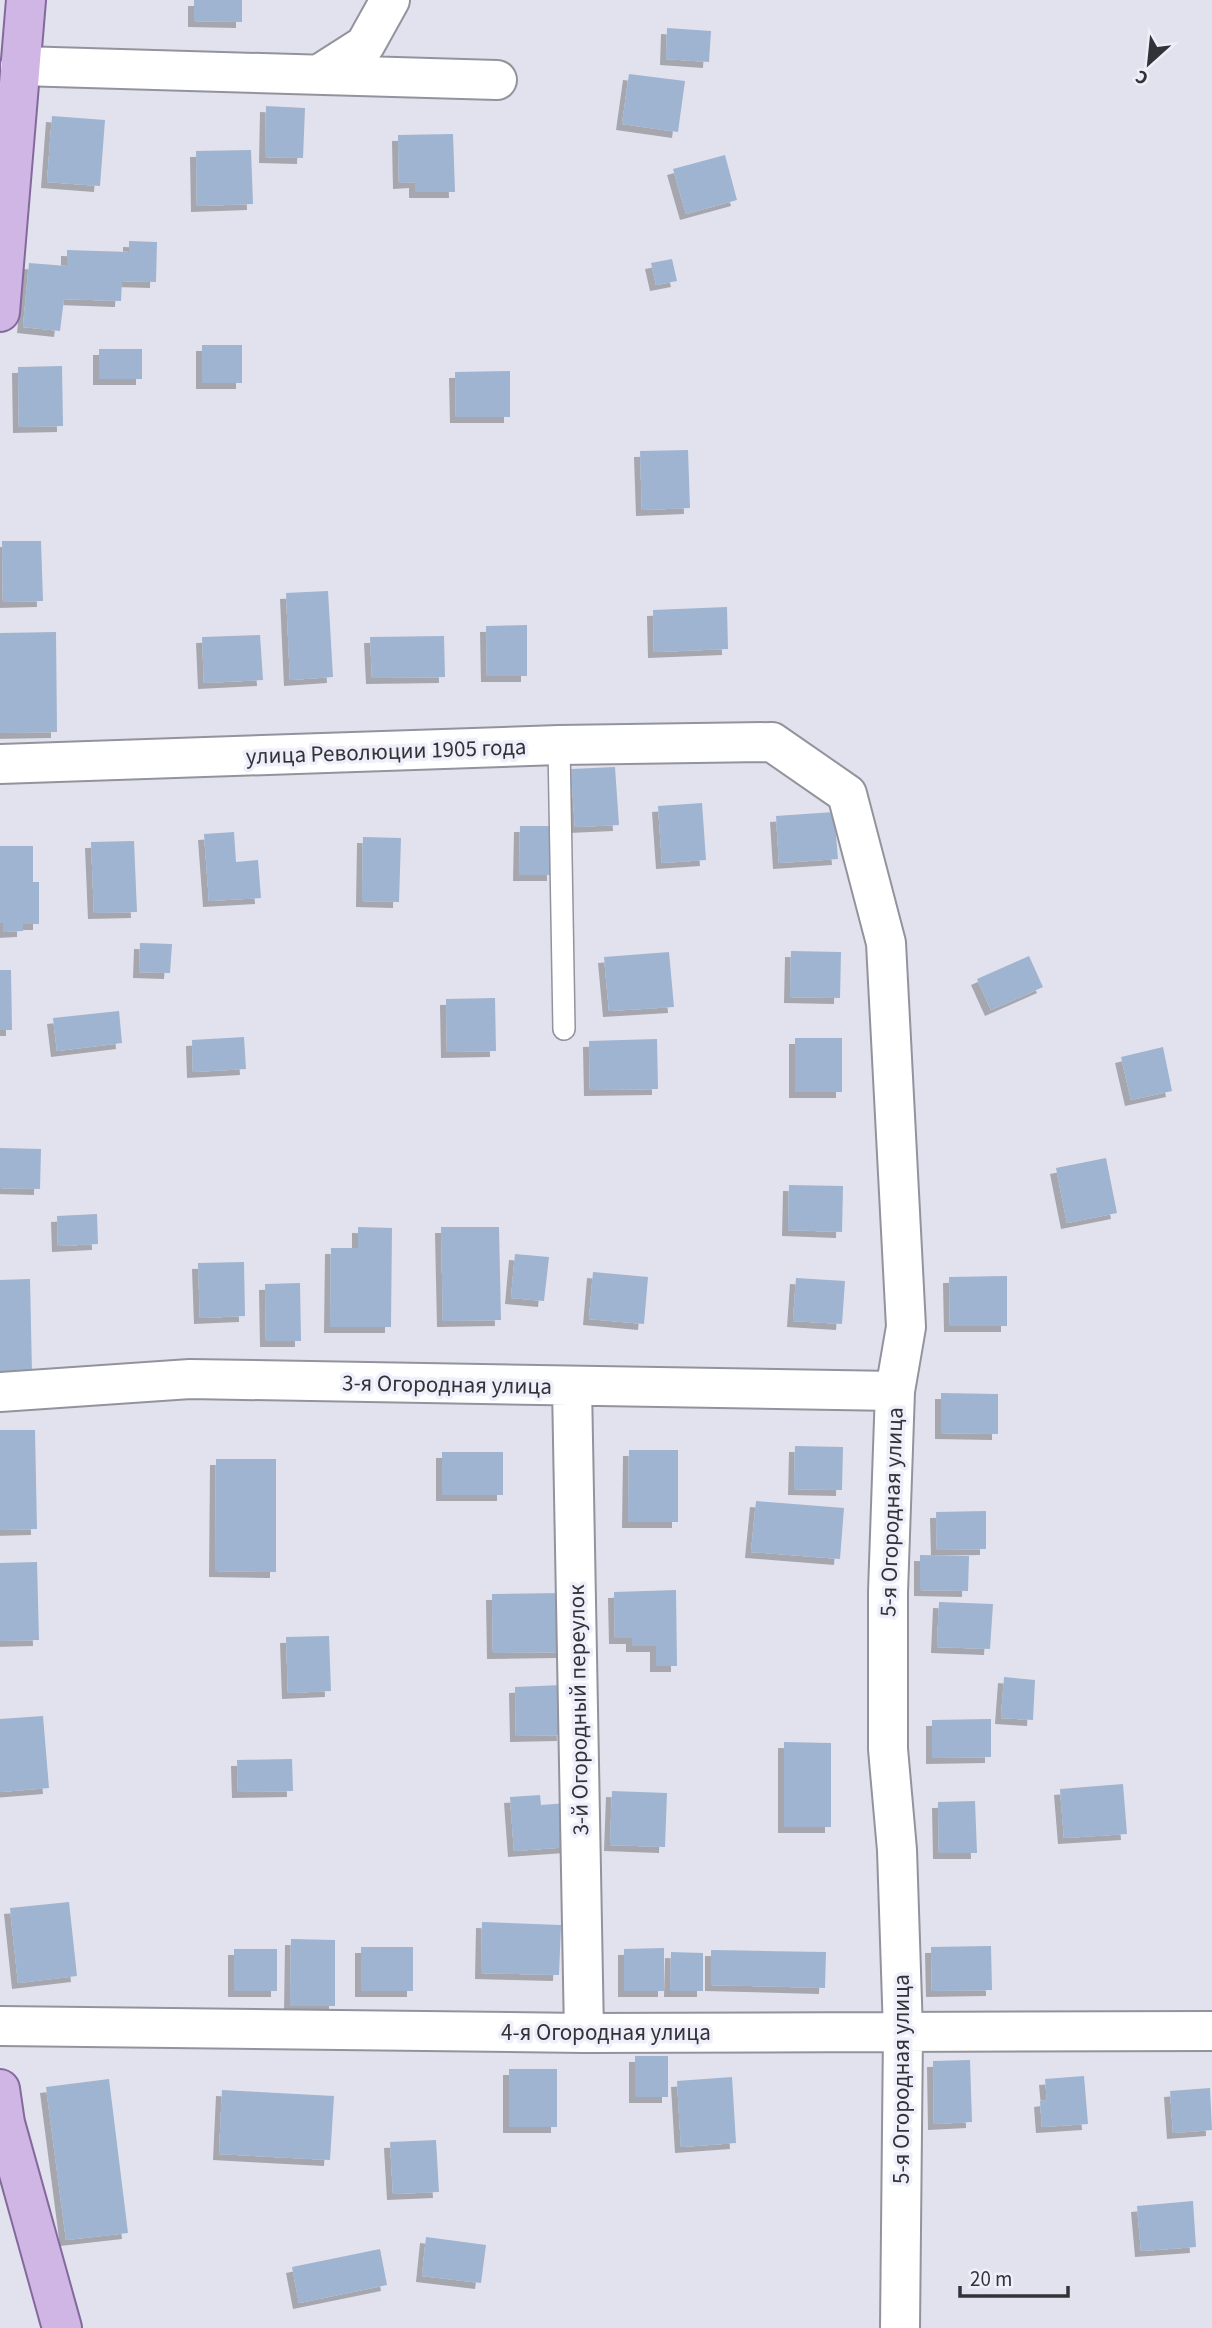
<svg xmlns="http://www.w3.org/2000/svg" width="1212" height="2328" viewBox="0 0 1212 2328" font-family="'Source Sans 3',sans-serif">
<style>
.building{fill:#9fb4d1;filter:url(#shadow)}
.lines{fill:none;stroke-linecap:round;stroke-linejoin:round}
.lane-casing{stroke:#92939d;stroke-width:24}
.street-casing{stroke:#92939d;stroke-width:42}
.primary-casing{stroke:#84699c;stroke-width:42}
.lane{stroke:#fff;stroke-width:21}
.street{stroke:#fff;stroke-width:38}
.primary{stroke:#cfb6e5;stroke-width:38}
.labels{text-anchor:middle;stroke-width:7;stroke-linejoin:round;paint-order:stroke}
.street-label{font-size:23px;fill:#333337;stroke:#eeeffa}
</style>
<defs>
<filter id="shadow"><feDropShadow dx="-6" dy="6" stdDeviation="0" flood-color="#0004"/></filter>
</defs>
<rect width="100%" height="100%" fill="#e1e2ed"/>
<path class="building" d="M194 0H242V22L194 21Z
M667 28 711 31 709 62 666 59Z
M629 74 685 81 678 132 622 124Z
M266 106 305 108 303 158 265 157Z
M52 116 105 120 100 186 47 182Z
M453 134 455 192H415V182L399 183 398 135Z
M251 150 253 204 197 206 196 151Z
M725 155 737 200 686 214 673 169Z
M129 241 157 242 156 282 122 281 121 301 64 299 60 331 23 327 29 263 67 266V250L129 252Z
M672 259 677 281 656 285 651 263Z
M202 345H242V383H202Z
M99 349H142V379H99Z
M62 366 63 426 19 427 18 367Z
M510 371V417H456L455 372Z
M688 450 690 508 642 510 640 451Z
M2 541H41L43 601 3 602Z
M328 591 333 677 290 680 286 593Z
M727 607 728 649 654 652 653 610Z
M527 625V676H487L486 626Z
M56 632 57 732 0 733V633Z
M260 635 263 680 204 683 202 637Z
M444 636 445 677 372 678 370 637Z
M615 767 619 825 575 827 571 769Z
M702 803 706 860 662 863 658 806Z
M834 812 838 859 779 863 776 816Z
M520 826H553V875H519Z
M234 832 236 862 258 860 261 898 209 901 204 834Z
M363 837 401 838 399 902 362 901Z
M134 841 137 912 94 913 91 842Z
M0 846H33V882H39V924H23V931L3 932V923H0Z
M140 943 172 944 170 973 139 972Z
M791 951 841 952 840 998 790 997Z
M669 952 674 1007 609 1011 604 957Z
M1029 956 1043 987 991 1010 977 979Z
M0 970H11L12 1030H0Z
M495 998 496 1051 447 1052 446 999Z
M119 1011 122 1043 57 1051 53 1018Z
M244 1037 246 1069 193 1072 192 1040Z
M795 1038H842V1092H795Z
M657 1039 658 1089 590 1090 589 1041Z
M1163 1047 1172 1091 1131 1100 1121 1057Z
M0 1148 41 1149 40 1189 0 1188Z
M1106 1158 1117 1213 1067 1223 1056 1168Z
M789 1185 843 1186 842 1232 788 1230Z
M97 1214 98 1244 58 1246 57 1216Z
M358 1227 392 1228 391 1327H330L331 1248H358Z
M441 1227H499L501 1320 443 1321Z
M515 1254 549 1257 544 1301 511 1298Z
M244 1262 245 1316 200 1318 198 1263Z
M593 1272 648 1277 644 1324 589 1319Z
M1007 1276V1326H950L949 1277Z
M796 1278 845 1281 842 1324 793 1321Z
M30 1279 32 1373 0 1374V1280Z
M300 1283 301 1341H266L265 1284Z
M941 1393 998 1394V1434L941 1433Z
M0 1430H35L37 1529 0 1530Z
M795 1446 843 1447 842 1490 794 1489Z
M629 1450H678V1522H628Z
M442 1452H503V1495H442Z
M216 1459H276V1572L215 1571Z
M756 1501 844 1508 840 1559 751 1552Z
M986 1511V1549L937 1550 936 1512Z
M920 1555 969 1556 968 1591 920 1590Z
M37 1562 39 1640 0 1641V1563Z
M676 1590 677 1666H656V1646H632V1638H615L614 1592Z
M562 1593 563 1652 493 1653 492 1594Z
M939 1602 993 1604 990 1649 937 1647Z
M329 1636 331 1691 288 1693 286 1637Z
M1004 1677 1035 1680 1033 1720 1001 1718Z
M561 1685 563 1735 516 1736 515 1687Z
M43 1716 49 1788 0 1792V1719Z
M991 1719V1757L932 1758V1720Z
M784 1742 831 1743V1827H784Z
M292 1759 293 1791 238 1792 237 1760Z
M1123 1784 1127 1834 1064 1838 1060 1789Z
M612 1791 667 1793 665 1847 610 1845Z
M540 1795 541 1805 567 1803 570 1847 514 1851 510 1797Z
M975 1801 977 1853H939L938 1802Z
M69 1902 77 1976 18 1983 10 1908Z
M482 1922 561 1925 559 1975 481 1973Z
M291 1939 335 1940V2006H290Z
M991 1946 992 1990 932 1991 931 1947Z
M361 1947H413V1991H361Z
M664 1948V1991H624V1949Z
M234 1949H277V1991H234Z
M711 1950 826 1952 825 1988 711 1985Z
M671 1952 703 1953V1991H670Z
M635 2056H668V2097H635Z
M970 2060 972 2122 934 2124 933 2061Z
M509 2069H557V2127H509Z
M1084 2076 1088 2124 1042 2127 1040 2101 1047 2100 1045 2079Z
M732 2077 736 2143 681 2147 677 2081Z
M109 2079 128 2233 66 2240 46 2087Z
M1210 2088 1212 2130 1173 2133 1170 2091Z
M222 2090 334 2096 330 2160 219 2154Z
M436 2140 439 2192 393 2194 390 2142Z
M1193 2201 1196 2247 1141 2251 1137 2206Z
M426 2237 486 2245 481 2283 422 2276Z
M380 2249 387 2285 299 2303 292 2267Z"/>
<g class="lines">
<g class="lane-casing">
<path id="lane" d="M559 745 564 1029"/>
</g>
<g class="street-casing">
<path id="street" d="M20 66 497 80
M318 75 365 45 390 0
M0 764 559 745 772 742 847 794 886 943 906 1327 895 1391 888 1592V1749L897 1850 903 2032 900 2328
M572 1386 584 2033
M0 1392 190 1379 895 1391
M0 2026 584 2033 1212 2031"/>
</g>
<g class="primary-casing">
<path id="primary" d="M0 312 26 0
M0 2089 5 2123 62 2328"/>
</g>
<use href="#lane" class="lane"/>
<use href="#street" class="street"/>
<use href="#primary" class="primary"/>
</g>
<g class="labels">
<g class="street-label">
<text transform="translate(386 751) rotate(-2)" y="8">улица Революции 1905 года</text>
<text transform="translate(447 1384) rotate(1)" y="8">3-я Огородная улица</text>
<text transform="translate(891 1512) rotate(-88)" y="8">5-я Огородная улица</text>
<text transform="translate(578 1710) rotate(-91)" y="8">3-й Огородный переулок</text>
<text x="606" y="2040">4-я Огородная улица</text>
<text transform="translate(901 2079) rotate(-90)" y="8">5-я Огородная улица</text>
</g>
</g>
<g transform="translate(1149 63) rotate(207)" stroke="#eeeffa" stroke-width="5" paint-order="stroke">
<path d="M0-5L12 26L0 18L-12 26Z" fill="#333337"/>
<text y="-10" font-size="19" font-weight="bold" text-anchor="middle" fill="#333337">С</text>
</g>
<path d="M960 2286v10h108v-10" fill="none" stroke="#333337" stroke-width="3.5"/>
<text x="970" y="2286" font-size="21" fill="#333337" stroke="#eeeffa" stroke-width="5" paint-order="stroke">20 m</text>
</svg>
